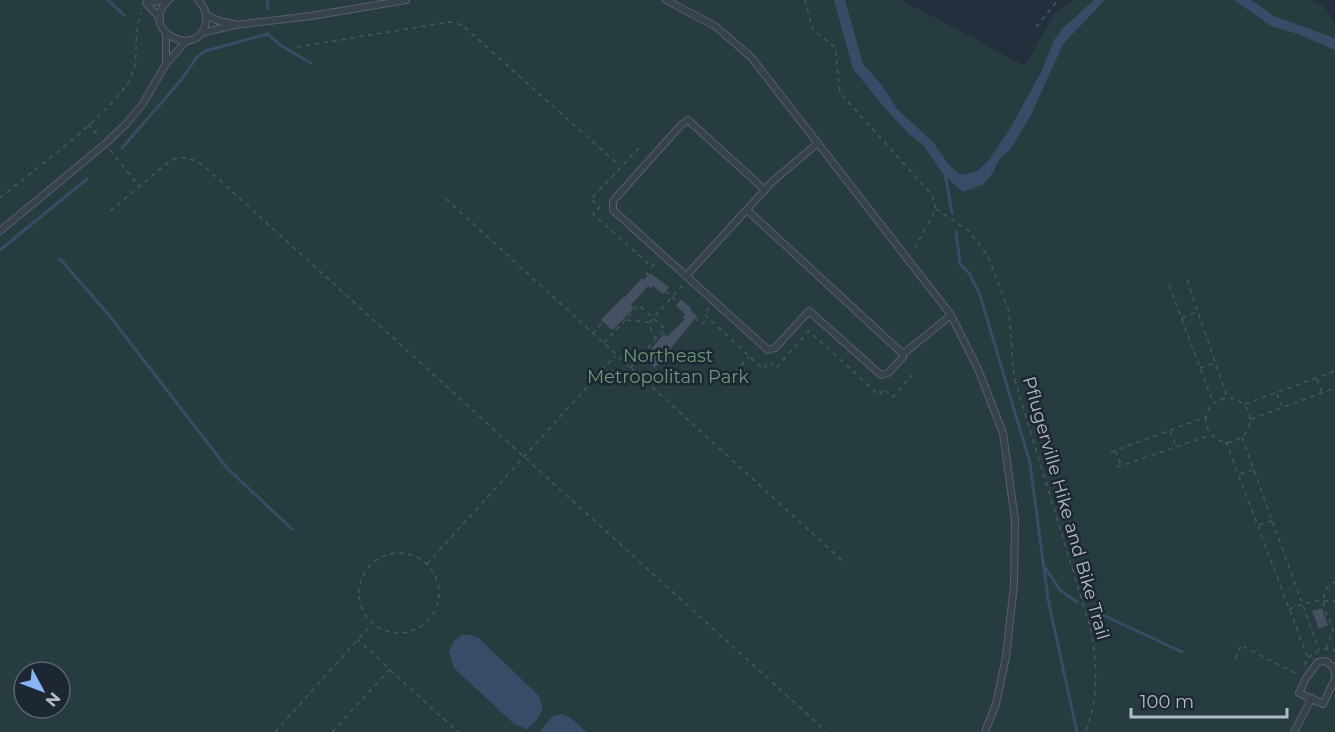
<svg xmlns="http://www.w3.org/2000/svg" width="1335" height="732" viewBox="0 0 1335 732" font-family="Montserrat,sans-serif">
<style>
.green{fill:#263c3f;fill-rule:evenodd}
.water{fill:#394c67}
.lines{fill:none;stroke-linecap:round;stroke-linejoin:round}
.stream{stroke:#394c67;stroke-width:3}
.building{fill:#455162}
.lane-casing{stroke:#565f6c;stroke-width:8}
.path{stroke:#44595c;stroke-width:1.5;stroke-dasharray:4.5 4.5;stroke-linecap:butt}
.lane{stroke:#38414e;stroke-width:6}
.labels{text-anchor:middle;stroke-width:5;stroke-linejoin:round;paint-order:stroke}
.park-label{font-size:18px;fill:#6b9a76;stroke:#1d2633}
.street-label{font-size:18px;fill:#b4bcc9;stroke:#1d2633}
</style>
<rect width="100%" height="100%" fill="#242f3e"/>
<path class="green" d="M0 0H902L1025 66 1053 16 1073 0H1311L1324 6 1335 24V732H0ZM24 672H60V708H24Z"/>
<path class="water" d="M834 0H845L863 64 881 84 897 109 933 142 949 165 961 175 976 172 989 160 1011 127 1042 70 1054 40 1062 29 1094 0H1105L1063 44 1032 113 1010 150 1001 157 992 174 984 184 963 192 943 174 923 145 909 134 885 108 853 69Z
M1234 0H1251L1274 16 1329 36 1335 39V50L1298 34 1271 26Z
M462 635H471L479 638 539 696 543 709 537 720 527 729 514 724 454 668 449 652 454 641Z
M561 714 568 716 587 732H539L553 716Z"/>
<g class="lines">
<path class="stream" d="M108 0 124 15
M267 0 268 9
M122 148 181 80 197 57 205 51 268 34 280 45 311 63
M945 173 952 213
M956 232 960 264 969 273 980 295 1030 463 1048 599 1077 732
M0 250 87 179
M60 259 108 314 227 468 292 529
M1044 566 1060 590 1077 602
M1090 609 1182 652"/>
</g>
<path class="building" d="M650 273 669 287 663 294 653 286 651 288 648 286 631 305 634 308 614 329H611L601 320 623 297 624 298 642 278 644 280Z
M681 299 691 308 690 310 697 316 655 368 643 358 664 334 667 337 685 319 682 317 685 314 676 306Z
M1322 608 1328 625 1319 629 1312 611Z"/>
<g class="lines">
<g class="lane-casing">
<path id="lane" d="M169 0C135 29 200 63 206 21 207 12 204 6 198 0
M666 0 715 26 751 57 951 315 978 369 1003 433 1015 520 1014 585 1006 657 996 704 985 732
M146 3 160 18
M146 3 166 0
M206 15 219 21 234 24
M201 33 235 25 311 16 406 0
M166 34V64L186 41
M747 210 903 354V357L888 373 881 375 809 311 775 348 768 350 613 210V201L681 125 688 120 765 190
M0 231 105 144 126 124 142 105 166 64
M686 276 773 181 818 143
M903 354 951 315
M1335 675 1333 667 1326 661 1318 662 1306 678 1299 693 1323 704 1335 679
M1294 732 1312 698"/>
</g>
<path class="path" d="M805 0 813 30 835 47 840 93 932 195 936 209 913 251
M1036 27 1058 0
M297 47 449 22 462 25 620 166
M88 124 100 138
M639 148 591 199 600 207 593 214 652 267 657 261
M110 150 139 186
M0 198C31 172 118 109 132 75 138 60 135 45 137 30 137 24 140 18 141 12
M446 199 846 564
M936 209 969 231 988 256 1009 312 1014 377 1091 630C1097 663 1099 701 1085 732
M110 211 171 160C185 156 192 158 204 166L827 732
M648 275 646 274 651 268
M1187 280 1227 397
M1169 285 1213 402
M665 291 678 302
M709 308 704 314 763 369 769 362 776 368 809 331 879 395 884 389 893 397 912 375
M695 318 702 324 707 319
M1182 318 1197 312
M627 320 649 322
M592 334 603 322
M604 343 639 305 653 318 650 322 652 333 656 339
M630 368 665 329 653 318 683 285
M1200 368 1215 363
M735 372 749 357
M1317 379 1322 392
M1277 394 1282 406
M1206 420a22 22 0 1 1 44 0a22 22 0 1 1-44 0Z
M1245 404 1335 371
M1251 419 1335 388
M1170 431 1176 446
M1242 437 1319 650
M1226 442 1308 658 1304 666
M1115 451 1121 465
M1111 452 1206 417
M1117 467 1211 435
M1240 474 1253 470
M1259 525 1272 521
M359 593a40 40 0 1 1 80 0a40 40 0 1 1-80 0Z
M427 564 615 356
M1289 609 1313 601H1335
M1326 649 1333 630C1326 610 1314 596 1335 581
M1308 658C1318 650 1324 647 1335 651
M1235 659 1241 645 1299 675
M390 670 458 732
M275 732 371 625
M332 732 390 669 358 640"/>
<use href="#lane" class="lane"/>
</g>
<g class="labels">
<g class="park-label">
<text x="668" y="362">Northeast<tspan x="668" dy="21">Metropolitan Park</tspan></text>
</g>
<g class="street-label">
<text transform="translate(1066 508) rotate(74)" y="6">Pflugerville Hike and Bike Trail</text>
</g>
</g>
<g transform="translate(42 690) rotate(131)"><circle r="28" fill="#1d2633" stroke="#59626f" stroke-width="1.5"/>
<path d="M0-4.5L10 22L0 15L-10 22Z" fill="#8ab4f8"/>
<text y="-9" font-size="16" font-weight="bold" text-anchor="middle" fill="#b4bcc9">N</text>
</g>
<path d="M1131 708v9h156v-9" fill="none" stroke="#b4bcc9" stroke-width="3"/>
<text x="1140" y="708" font-size="18" fill="#b4bcc9" stroke="#1d2633" stroke-width="4.5" paint-order="stroke">100 m</text>
</svg>
